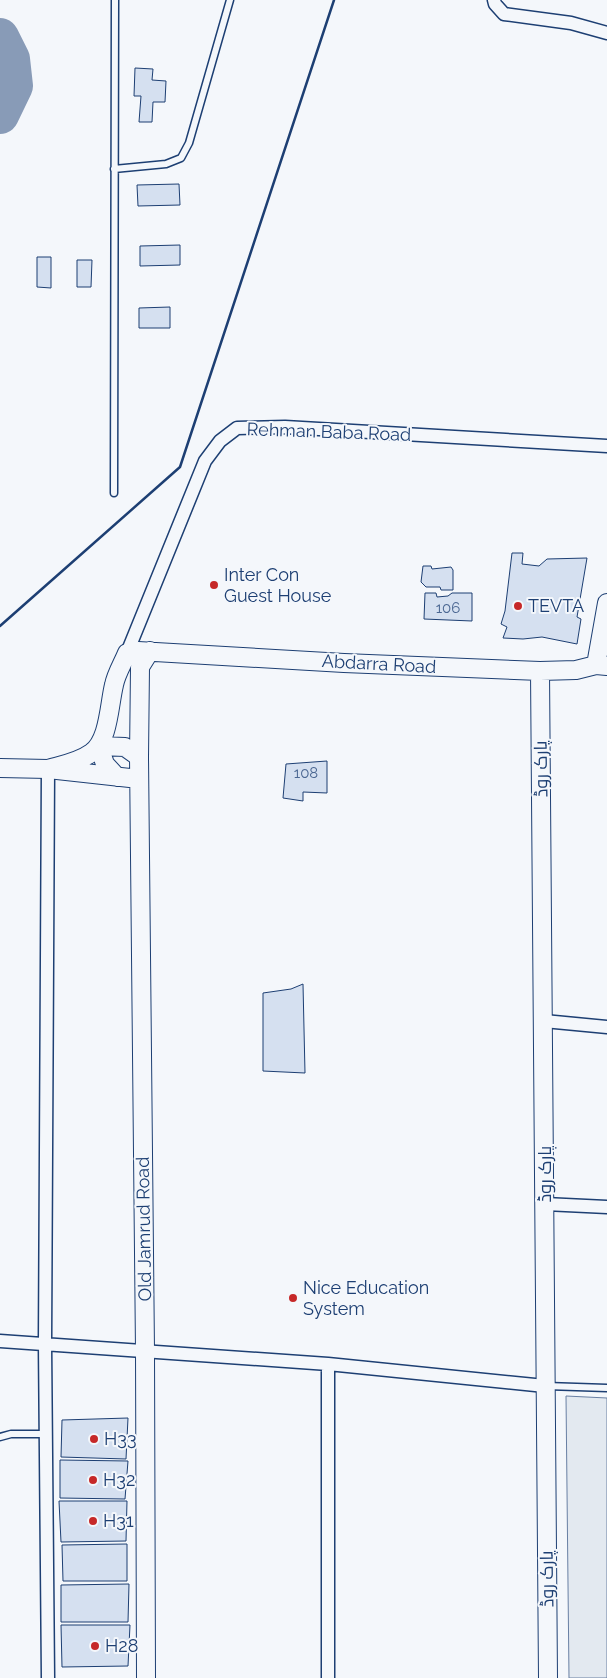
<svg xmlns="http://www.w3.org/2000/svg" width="607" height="1678" viewBox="0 0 607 1678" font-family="Raleway,Cairo,sans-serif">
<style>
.green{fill:#e3e9f0;stroke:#687fa3}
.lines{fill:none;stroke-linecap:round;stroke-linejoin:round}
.taxiway{stroke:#889bb7;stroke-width:38}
.building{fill:#d5e0f0;stroke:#1d3f73}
.lane-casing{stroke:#1d3f73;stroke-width:9}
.street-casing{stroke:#1d3f73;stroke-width:15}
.secondary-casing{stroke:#1d3f73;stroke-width:20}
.lane{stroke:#f4f7fb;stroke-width:6}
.street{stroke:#f4f7fb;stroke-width:12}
.secondary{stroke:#f4f7fb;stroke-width:18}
.wall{stroke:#1d3f73;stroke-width:2.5}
.poi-dot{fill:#c62828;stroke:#f4f7fb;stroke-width:2}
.labels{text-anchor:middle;stroke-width:4;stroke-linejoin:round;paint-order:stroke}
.number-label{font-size:15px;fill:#4b6792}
.street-label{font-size:18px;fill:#1d3f73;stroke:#f4f7fb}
.poi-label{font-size:18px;fill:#1d3f73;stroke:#f4f7fb;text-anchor:start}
</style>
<rect width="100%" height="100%" fill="#f4f7fb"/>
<path class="green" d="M566 1396 607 1398V1678H569Z"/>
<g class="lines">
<path class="taxiway" d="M0 37 11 59 14 86 0 115"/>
</g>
<path class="building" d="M135 68 153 69 152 80 166 81 165 102H153L152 122H139L141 96H134Z
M179 184 180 205 138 206 137 185Z
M180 245V265L140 266V246Z
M37 257H51V288L37 287Z
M77 260H92L91 287H77Z
M170 307V328H139V308Z
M512 553H523L522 564 539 566 547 559 587 558 577 617 581 619 577 644 542 637 523 639 503 638 507 627 501 624 505 611Z
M423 566H431L432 569 451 567 453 570V590H441L440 587H426L421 582Z
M425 593H436L437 597 448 596 452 593H472V621L424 619Z
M327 761V793L303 792V801L283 798 286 764Z
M303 984 305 1073 263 1071V993L291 989Z
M128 1418 126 1459 61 1457 62 1420Z
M60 1460 128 1461 125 1499 60 1498Z
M59 1501H127L126 1541 61 1542Z
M127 1544V1581H63L62 1545Z
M129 1584 128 1622H61V1585Z
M61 1625H130L128 1666 62 1667Z"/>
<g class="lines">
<g class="lane-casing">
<path id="lane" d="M114 169 166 164 181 158 189 143 230 0
M114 493 115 0
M546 1386 607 1388
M0 1437 11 1434H46"/>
</g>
<g class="street-casing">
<path id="street" d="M494 0 495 4 504 14 571 23 607 33
M127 653 205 461 220 441 237 428 285 427 607 446
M48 769 45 1344 48 1678
M544 1021 607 1027
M545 1204 607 1207
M0 1341 328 1364 545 1386
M328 1678V1364"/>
</g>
<g class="secondary-casing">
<path id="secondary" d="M596 665 607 603
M540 671 548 1678
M0 768 48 769 139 779
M48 769C62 765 79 762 91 753 109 741 109 705 114 685 116 674 123 663 127 653L138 651 344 663 540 671 576 670 596 665 607 666
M117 777 105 764 99 746 125 747 139 757
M146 1678 145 1351 139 757 140 667 150 651"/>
</g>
<use href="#lane" class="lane"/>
<use href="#street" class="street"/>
<use href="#secondary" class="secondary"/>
<path class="wall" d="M0 626 180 467 334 0"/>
</g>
<g class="poi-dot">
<circle cx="214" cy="585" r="5"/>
<circle cx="518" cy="606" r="5"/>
<circle cx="293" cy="1298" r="5"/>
<circle cx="94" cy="1439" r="5"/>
<circle cx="93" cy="1480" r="5"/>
<circle cx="93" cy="1521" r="5"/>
<circle cx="95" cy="1646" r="5"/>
</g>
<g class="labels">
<g class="number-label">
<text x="448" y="613">106</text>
<text x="306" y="778">108</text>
</g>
<g class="street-label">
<text transform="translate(329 432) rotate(2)" y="6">Rehman Baba Road</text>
<text transform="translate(379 664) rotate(3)" y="6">Abdarra Road</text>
<text transform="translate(541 769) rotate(-91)" y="6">پارک روڈ</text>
<text transform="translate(545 1174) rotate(-90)" y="6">پارک روڈ</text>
<text transform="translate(144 1229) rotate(-91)" y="6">Old Jamrud Road</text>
<text transform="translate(547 1579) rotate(-91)" y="6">پارک روڈ</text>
</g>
<g class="poi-label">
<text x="224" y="581">Inter Con<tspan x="224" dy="21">Guest House</tspan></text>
<text x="528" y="612">TEVTA</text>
<text x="303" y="1294">Nice Education<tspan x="303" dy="21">System</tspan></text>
<text x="104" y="1445">H33</text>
<text x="103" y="1486">H32</text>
<text x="103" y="1527">H31</text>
<text x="105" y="1652">H28</text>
</g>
</g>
</svg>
